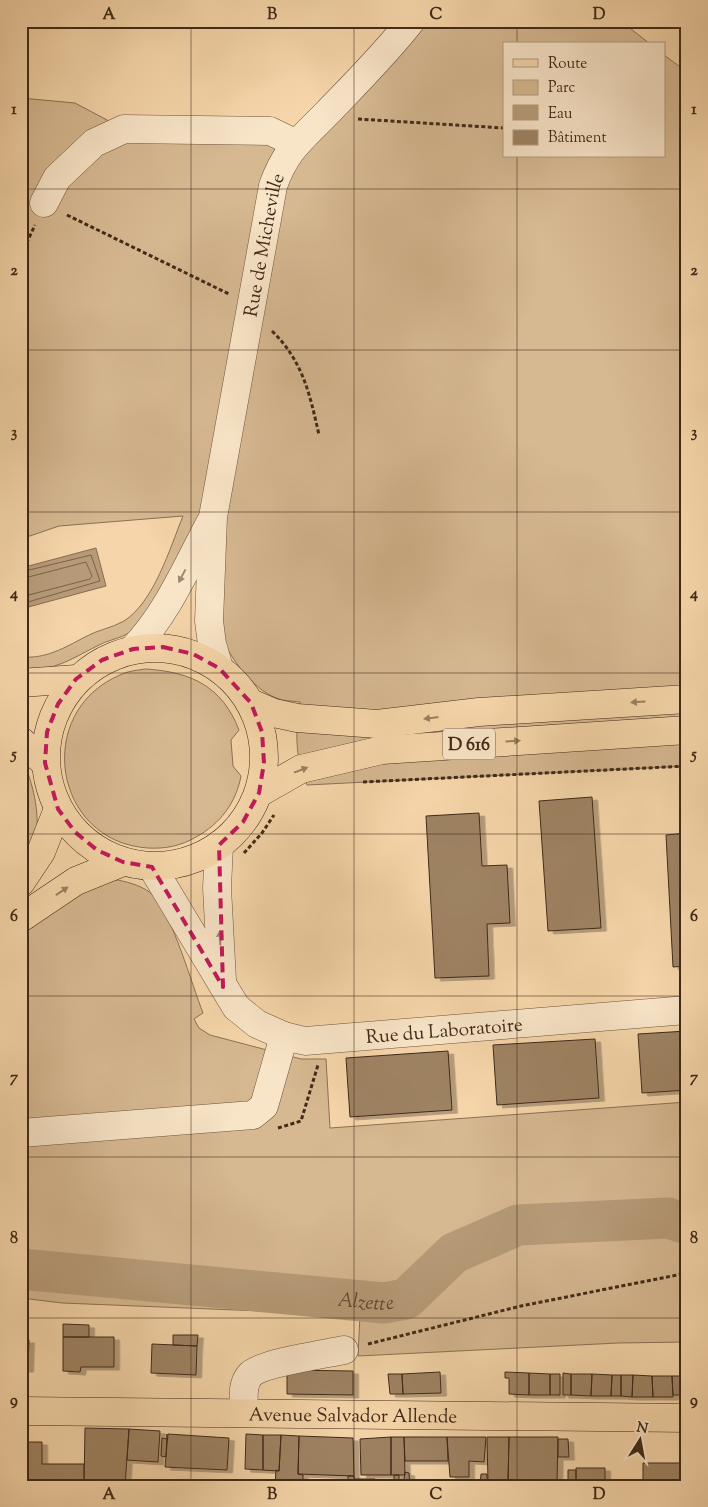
<svg xmlns="http://www.w3.org/2000/svg" width="708" height="1507" viewBox="0 0 708 1507" font-family="'Sorts Mill Goudy',serif">
<style>
.green{fill:#d6b891;stroke:#8b7155}
.water{fill:#b79b78;stroke:#876e52}
.lines{fill:none;stroke-linecap:round;stroke-linejoin:round}
.shore{stroke:#7c6248;stroke-width:1}
.river{stroke:#b79b78;stroke-width:41}
.building{fill:#9e8364;stroke:#402a19;filter:url(#shadow)}
.minor-casing{stroke:#6d553d;stroke-width:29}
.major-casing{stroke:#402a19;stroke-width:29}
.path{stroke:#402a19;stroke-width:3;stroke-dasharray:4 2.5;stroke-linecap:butt}
.minor{stroke:#f8e4c7;stroke-width:28}
.major{stroke:#f5d5a9;stroke-width:28}
.oneway{fill:#9c8770}
.oneway2{fill:#9a8061}
.marked{fill:none;stroke:#c2185b;stroke-width:4;stroke-dasharray:10 6;stroke-linejoin:round}
.grid{fill:none;stroke:#402a19;stroke-width:1;stroke-opacity:0.55}
.labels{text-anchor:middle;stroke-width:4;stroke-linejoin:round;paint-order:stroke}
.shield{fill:#f8e4c7;stroke:#77624d;stroke-width:1}
.shield-label{font-size:18px;font-weight:bold;fill:#402a19}
.street-label{font-size:19px;fill:#402a19;stroke:#f8e4c7}
.water-label{font-size:20px;font-style:italic;fill:#5e4631;stroke:#f8e4c7}
.neatline{fill:none;stroke:#402a19;stroke-width:2}
.grid-label{font-size:16px;text-anchor:middle;font-weight:bold;fill:#402a19}
</style>
<defs>
<filter id="shadow"><feDropShadow dx="5.5" dy="3" stdDeviation="0" flood-color="#0004"/></filter>
</defs>
<rect width="100%" height="100%" fill="#f5d5a9"/>
<filter id="stains"><feTurbulence type="fractalNoise" baseFrequency=".004" numOctaves="4"/><feColorMatrix values="0 0 0 0 .2 0 0 0 0 .09 0 0 0 0 .02 0 0 0 .5 -.17"/></filter>
<radialGradient id="worn" r=".72"><stop offset=".6" stop-color="#630" stop-opacity="0"/><stop offset="1" stop-color="#630" stop-opacity=".3"/></radialGradient>
<path class="green" d="M411 21H621L650 44H504V156H664V55L687 72V766L307 785C295 757 295 733 300 702 292 701 283 701 276 698 252 688 232 660 221 637L213 518C195 547 155 616 129 633 119 639 107 640 97 646 66 662 57 669 21 671V657C46 659 64 648 85 637 97 630 112 628 124 621 154 602 170 548 183 516L59 526 21 539V98L75 103 124 129 295 143Z
M146 669C191 672 222 686 239 730L231 740 233 766 241 776C236 803 220 824 196 837 181 846 165 849 148 848 53 842 33 712 120 675 128 671 138 670 146 669Z
M21 759C33 777 44 828 32 848 30 851 25 853 23 856L28 832 21 808Z
M118 880C131 883 143 886 153 895 172 914 192 985 203 1013L194 1019 199 1028 210 1035 301 1059H326L330 1128 687 1102V1342L618 1343 358 1356 360 1315 62 1303 21 1298V1269L161 1282 21 1261V923L99 882Z"/>
<path class="water" d="M96 548 106 586 21 609V568Z
M21 1261 175 1284 21 1269Z"/>
<g class="lines">
<path class="shore" d="M21 572 91 555 100 581 21 604
M21 579 86 562 92 576 90 579 21 597"/>
<path class="river" id="s1" d="M21 1269 384 1303 406 1299 454 1253 518 1225 668 1218 687 1224"/>
</g>
<path class="building" d="M592 797 601 928 548 931 539 801Z
M479 813 482 866 507 865 510 923 487 924 489 976 435 978 426 816Z
M687 833V966L673 967 666 835Z
M687 1031V1090L642 1093 638 1034Z
M595 1039 599 1098 497 1105 493 1045Z
M448 1051 452 1110 350 1117 346 1058Z
M63 1324 89 1325V1337H63Z
M173 1335H198L197 1346 173 1345Z
M63 1337H114V1367H81L80 1372 63 1371Z
M21 1340H29L28 1369H21Z
M152 1344 197 1346 196 1375 151 1373Z
M287 1370 353 1371V1395L287 1394Z
M440 1372 441 1393 403 1394 402 1374Z
M505 1372 529 1373V1395L509 1394V1378H505Z
M529 1373 550 1374V1395H529Z
M563 1373 571 1374V1395H563Z
M388 1374H402L403 1394H390Z
M550 1374H560V1395H550Z
M571 1374H592L591 1396 571 1395Z
M592 1374 612 1375 611 1396H591Z
M612 1375H621V1396H611Z
M621 1375H633L632 1397 621 1396Z
M633 1375 652 1376 653 1397H632Z
M652 1376H672L673 1397H653Z
M672 1376H681V1395H673Z
M683 1376H687V1398L683 1397Z
M85 1428 129 1429 125 1486H84Z
M129 1429 160 1431 158 1462 127 1460Z
M167 1434 166 1457 161 1456 162 1438 167 1439Z
M168 1434 229 1438 227 1470 165 1467Z
M246 1434 263 1435V1470L245 1469Z
M263 1435H281L279 1471 263 1470Z
M281 1435 299 1436 298 1474 303 1475V1486H275L276 1470 279 1471Z
M299 1436 353 1438 354 1476 298 1474Z
M391 1437V1475H361L360 1439Z
M391 1437H404L405 1475H391Z
M404 1437H447L448 1461H405Z
M447 1437H486L484 1462 469 1461V1477H450Z
M487 1437H509L508 1482H488Z
M509 1437H558L557 1483H547V1486H525V1482H508Z
M558 1439H568L569 1457H558Z
M21 1442H42V1464H84V1486H21Z
M643 1463H687V1486H643Z
M576 1468H605V1486H576Z
M568 1470H576V1486H568Z
M405 1472 409 1473 410 1486H403Z
M481 1474H487V1485H480Z
M394 1475H399V1482H394Z
M348 1476H354L355 1486H348Z
M355 1479H375V1486H355Z"/>
<g class="lines">
<g class="minor-casing">
<g id="minor">
<path d="M44 203 57 178 94 143 124 129 270 131 295 143"/>
<path d="M133 649C167 614 187 566 210 523"/>
<path id="s2" d="M219 668 212 644 209 621 213 517 273 186C286 149 302 139 328 112 356 83 386 53 411 21"/>
<path d="M219 845 217 888 222 980"/>
<path id="s3" d="M152 867 236 1007 257 1024 284 1036 305 1041 687 1010"/>
<path d="M21 1133 253 1115 264 1106 284 1036"/>
<path d="M244 1413C244 1401 241 1385 250 1375 261 1363 326 1354 344 1350"/>
</g>
</g>
<g class="major-casing">
<g id="major">
<circle cx="155" cy="757" r="109"/>
<path d="M21 683 76 679"/>
<path d="M251 703 274 713 297 718 377 724 479 712 687 699"/>
<path d="M21 741 45 763"/>
<path d="M259 793 301 769 382 750 687 730"/>
<path d="M21 882 41 852 58 809"/>
<path d="M21 918 76 881 123 862"/>
<path id="s4" d="M21 1411 687 1418"/>
</g>
</g>
<path class="path" d="M358 119 504 128
M67 215 229 294
M21 255 35 225
M272 331C303 361 310 395 319 435
M363 782 687 766
M244 853 262 833 274 815
M278 1128 301 1121 318 1065
M368 1344 521 1306 687 1273"/>
<use href="#minor" class="minor"/>
<use href="#major" class="major"/>
</g>
<defs><path id="oneway-solid" d="M-6-.8H1V-3.2L6.5 0L1 3.2V.8H-6Z" transform="scale(1.25)"/></defs>
<g class="oneway">
<use href="#oneway-solid" transform="translate(182 576) rotate(118)"/>
<use href="#oneway-solid" transform="translate(220 938) rotate(-93)"/>
</g>
<g class="oneway2">
<use href="#oneway-solid" transform="translate(638 702) rotate(176)"/>
<use href="#oneway-solid" transform="translate(431 718) rotate(173)"/>
<use href="#oneway-solid" transform="translate(513 741) rotate(-4)"/>
<use href="#oneway-solid" transform="translate(301 770) rotate(-21)"/>
<use href="#oneway-solid" transform="translate(62 891) rotate(-34)"/>
</g>
<path class="marked" d="M163 647 193 654 219 668 251 703 262 732 264 763 259 793 243 822 219 845 223 987 152 867 123 862 97 850 75 832 58 809 45 763 47 732 58 704 76 679 102 660 133 649Z"/>
<path class="grid" d="M191 21V1486M354 21V1486M517 21V44M517 156V1486M21 189H687M21 350H687M21 512H687M21 673H687M21 834H687M21 996H687M21 1157H687M21 1318H687"/>
<g class="labels">
<rect class="shield" x="443" y="728.5" width="52" height="31" rx="4"/>
<g class="shield-label">
<text x="469" y="750">D 616</text>
</g>
<g class="street-label">
<text dy="7" stroke="none"><textPath href="#s2" startOffset="429">Rue de Micheville</textPath></text>
<text dy="7" stroke="none"><textPath href="#s3" startOffset="381">Rue du Laboratoire</textPath></text>
<text dy="7" stroke="none"><textPath href="#s4" startOffset="332">Avenue Salvador Allende</textPath></text>
</g>
<g class="water-label">
<text dy="7" stroke="none"><textPath href="#s1" startOffset="346">Alzette</textPath></text>
</g>
</g>
<rect width="708" height="1507" fill="none" stroke="#f5d5a9" stroke-width="55"/>
<rect x="503" y="42" width="162" height="115" fill="#f8e4c7" stroke="#ae9a81"/>
<rect x="513" y="59" width="25" height="8" fill="#f5d5a9" stroke="#ae9a81"/>
<text x="548" y="68" font-size="15" fill="#402a19">Route</text>
<rect x="513" y="80" width="25" height="15" fill="#d6b891" stroke="#ae9a81"/>
<text x="548" y="92" font-size="15" fill="#402a19">Parc</text>
<rect x="513" y="105" width="25" height="15" fill="#b79b78" stroke="#ae9a81"/>
<text x="548" y="118" font-size="15" fill="#402a19">Eau</text>
<rect x="513" y="130" width="25" height="15" fill="#9e8364" stroke="#ae9a81"/>
<text x="548" y="142" font-size="15" fill="#402a19">Bâtiment</text>
<g transform="translate(640 1440) rotate(11)" stroke="#f8e4c7" stroke-width="4" paint-order="stroke">
<path d="M0-4L9 19L0 12L-9 19Z" fill="#402a19"/>
<text y="-8" font-size="14" font-weight="bold" text-anchor="middle" fill="#402a19">N</text>
</g>
<rect x="28" y="28" width="652" height="1452" class="neatline"/>
<g class="grid-label">
<text x="109" y="19">A</text>
<text x="272" y="19">B</text>
<text x="436" y="19">C</text>
<text x="599" y="19">D</text>
<text x="14" y="114">1</text>
<text x="694" y="114">1</text>
<text x="14" y="275">2</text>
<text x="694" y="275">2</text>
<text x="14" y="437">3</text>
<text x="694" y="437">3</text>
<text x="14" y="598">4</text>
<text x="694" y="598">4</text>
<text x="14" y="759">5</text>
<text x="694" y="759">5</text>
<text x="14" y="921">6</text>
<text x="694" y="921">6</text>
<text x="14" y="1082">7</text>
<text x="694" y="1082">7</text>
<text x="14" y="1243">8</text>
<text x="694" y="1243">8</text>
<text x="14" y="1405">9</text>
<text x="694" y="1405">9</text>
<text x="109" y="1499">A</text>
<text x="272" y="1499">B</text>
<text x="436" y="1499">C</text>
<text x="599" y="1499">D</text>
</g>
<rect width="100%" height="100%" filter="url(#stains)"/>
<rect width="100%" height="100%" fill="url(#worn)"/>
</svg>
